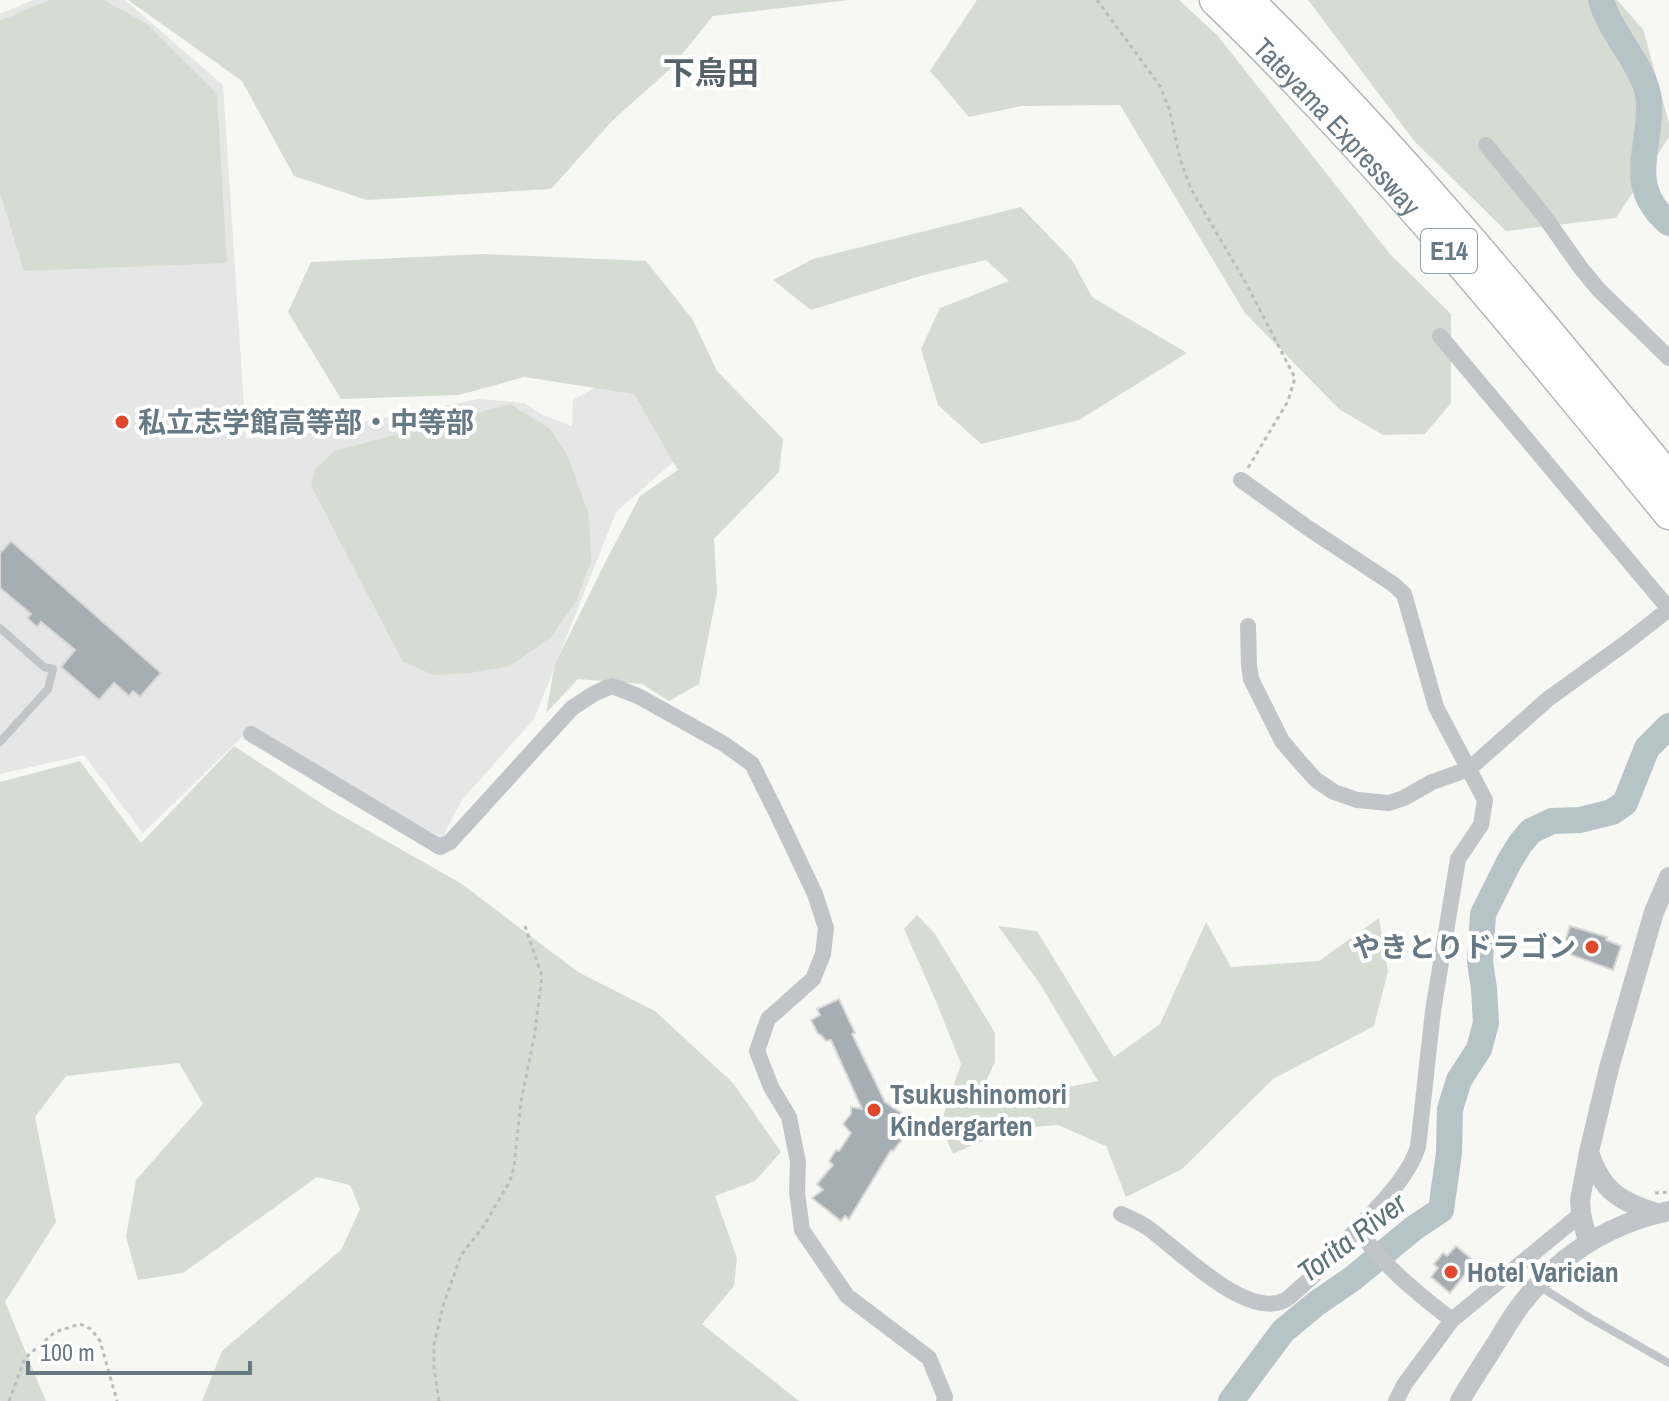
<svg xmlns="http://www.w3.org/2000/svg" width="1669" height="1401" viewBox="0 0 1669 1401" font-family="'Archivo Narrow','Noto Sans JP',sans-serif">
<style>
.built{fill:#e5e6e5}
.green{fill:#d7dcd3}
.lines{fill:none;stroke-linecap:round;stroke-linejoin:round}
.river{stroke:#b6c3c7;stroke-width:26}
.building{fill:#a5aeb3;stroke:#d9d8d7;stroke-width:2}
.motorway-casing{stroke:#b4b8bb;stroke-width:33}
.path{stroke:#b9bcbe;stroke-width:3;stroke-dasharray:4 4;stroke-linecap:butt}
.service{stroke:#c1c5c8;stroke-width:8}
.minor{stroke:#c1c5c8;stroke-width:16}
.tertiary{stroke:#c1c5c8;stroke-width:20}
.motorway{stroke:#fff;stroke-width:30}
.poi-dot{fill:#de492d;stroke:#fff;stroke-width:3}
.labels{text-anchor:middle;stroke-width:8;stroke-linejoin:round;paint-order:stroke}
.shield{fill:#fff;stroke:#95a1a9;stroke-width:2}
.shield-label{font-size:26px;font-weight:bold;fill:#677984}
.street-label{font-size:28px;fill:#677984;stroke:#fff}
.poi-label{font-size:28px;font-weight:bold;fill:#677984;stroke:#fff;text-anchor:start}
.water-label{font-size:30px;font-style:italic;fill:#5e7479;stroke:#fff}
.quarter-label{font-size:32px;font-weight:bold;fill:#55626a;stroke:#fff}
</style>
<rect width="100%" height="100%" fill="#f7f7f4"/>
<path class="built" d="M33 0H125L223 85 246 438 305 434 479 399 524 403 543 415 572 426 573 400 628 369 680 456 616 512 534 719 462 800 442 838 251 728 143 833 84 755 0 774V14Z"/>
<path class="green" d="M49 0H104L147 24 217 94 227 263 24 271 0 193V21Z
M128 0H849L713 16 670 69 612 121 551 189 367 200 294 176 242 81Z
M977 0H1179L1217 35 1390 254 1451 314V403L1425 434 1383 435 1339 409 1245 313 1120 105 1021 106 969 117 930 71Z
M1308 0H1617L1643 29 1669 123V137L1616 218 1506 231 1415 142Z
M1021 207 1072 260 1092 297 1187 353 1079 420 981 444 938 405 921 349 940 308 1009 281 986 260 924 275 811 310 773 280 813 259Z
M483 254 646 261 693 320 717 371 783 439 779 472 714 539 717 593 699 684 669 701 642 684 578 679 546 713 555 664 607 559 640 496 678 470 634 394 524 377 459 395 341 399 288 312 311 262Z
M510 404 549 428 567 454 589 515 591 562 576 602 551 637 510 666 469 673 434 675 403 662 311 486 315 469 335 451Z
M234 746 330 809 462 884 578 972 655 1011 733 1083 781 1152 755 1181 715 1196 737 1258 734 1286 702 1324 799 1401H202L222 1351 341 1250 360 1209 350 1185 317 1177 183 1273 138 1280 126 1237 136 1180 203 1104 179 1063 66 1076 35 1117 56 1222 5 1302 46 1401H0V782L80 761 141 843Z
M917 915 935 934 995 1033V1062L976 1102 1009 1103 1063 1088 1098 1081 1040 984 998 926 1037 931 1114 1057 1160 1024 1206 922 1231 967 1319 961 1379 918 1388 971 1374 1026 1273 1079 1182 1169 1126 1197 1106 1146 1058 1125 1009 1129 953 1154 940 1125 961 1064 935 999 904 929Z"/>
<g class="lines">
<path class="river" d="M1601 0C1610 34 1647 69 1649 101 1652 148 1624 185 1669 223
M1231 1401 1283 1331 1317 1303 1352 1279 1414 1228 1441 1210 1449 1153 1450 1109 1459 1080 1479 1049 1486 1023 1484 989 1480 962 1483 914 1509 862 1520 844 1531 831 1552 821 1580 820 1612 812 1625 803 1647 748 1669 726"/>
</g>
<path class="building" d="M11 541 161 673 140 697 133 691 129 696 114 683 99 700 61 667 75 650 41 622 37 627 27 618 31 614 0 588V553Z
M1570 926 1607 937 1606 940 1621 946 1613 970 1566 953 1568 949 1563 948Z
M839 999 855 1033 852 1034 885 1102 910 1119 908 1121 914 1124 893 1151 891 1150 849 1219 845 1216 841 1221 812 1198 823 1190 817 1184 833 1165 829 1161 836 1150 839 1151 851 1133 843 1124 851 1114V1107L862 1109 831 1040 826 1041 821 1035 818 1034 811 1020 820 1015 817 1009Z
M1456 1246 1475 1262 1450 1293 1431 1277 1438 1268 1434 1264 1443 1253 1447 1256Z"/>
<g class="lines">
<g class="motorway-casing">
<g id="motorway">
<path id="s1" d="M1215 0C1380 159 1524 337 1669 514"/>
<path d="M1248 0C1399 148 1535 315 1669 478"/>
</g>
</g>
<path class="path" d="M1097 0 1160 86 1169 108 1180 159 1191 189 1246 283 1295 378 1288 401 1248 468
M1655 1193 1669 1192
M9 1401 25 1358 55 1332 80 1324 91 1329 100 1341 117 1401
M439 1401 434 1368V1345L443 1306 461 1255 483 1227 510 1181 514 1167 521 1101 534 1038 542 976 524 923"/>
<path class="service" d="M0 628 44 667 53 669 48 689 0 742
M1539 1286 1590 1318 1669 1363"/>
<path class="minor" d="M1486 145 1542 213 1580 267 1598 289 1669 358
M1440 336 1669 609
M1248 626 1249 666 1251 679 1282 741 1298 760 1316 780 1334 792 1357 800 1389 803 1404 798 1432 782 1469 769 1548 699 1627 642 1669 609
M251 734 440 847 450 842 572 708 595 693 612 686 638 696 724 744 752 764 778 816 815 894 826 928 823 954 813 979 768 1019 757 1051 771 1087 789 1117 798 1162 797 1192 802 1230 847 1296 929 1358 945 1397 944 1401
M1121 1214C1130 1218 1140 1222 1148 1228 1178 1249 1244 1318 1283 1301 1290 1298 1296 1291 1302 1286 1319 1271 1334 1256 1349 1238 1373 1210 1406 1183 1418 1147L1433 1011 1458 859 1481 825 1485 800 1436 707 1404 594 1393 584 1308 528 1241 480
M1357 1228C1382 1265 1418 1294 1452 1320L1581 1214
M1396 1401 1404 1385 1452 1320"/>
<path class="tertiary" d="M1589 1152C1601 1190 1620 1202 1657 1213
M1588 1242 1581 1214 1580 1200 1589 1152 1609 1068 1654 912 1669 877
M1460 1401C1470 1383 1482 1366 1493 1348 1503 1333 1512 1315 1524 1301 1561 1254 1611 1223 1669 1211"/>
<use href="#motorway" class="motorway"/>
</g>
<g class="poi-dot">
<circle cx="122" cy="422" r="8"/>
<circle cx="1592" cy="947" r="8"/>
<circle cx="874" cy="1110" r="8"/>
<circle cx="1451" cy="1272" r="8"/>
</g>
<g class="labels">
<rect class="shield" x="1421" y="229" width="56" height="44" rx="6"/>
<g class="shield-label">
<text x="1449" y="260">E14</text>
</g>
<g class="street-label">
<text dy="10" stroke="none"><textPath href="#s1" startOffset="176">Tateyama Expressway</textPath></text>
</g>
<g class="poi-label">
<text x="138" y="432">私立志学館高等部・中等部</text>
<text x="1576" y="957" text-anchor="end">やきとりドラゴン</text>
<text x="890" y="1104">Tsukushinomori<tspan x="890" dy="32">Kindergarten</tspan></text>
<text x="1467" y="1282">Hotel Varician</text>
</g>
<g class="water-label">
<text transform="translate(1352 1238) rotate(-37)" y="10">Torita River</text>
</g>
<g class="quarter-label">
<text x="711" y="84">下烏田</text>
</g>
</g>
<path d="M28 1361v12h222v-12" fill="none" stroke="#677984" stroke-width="4"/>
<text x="40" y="1361" font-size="24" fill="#677984" stroke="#ffffff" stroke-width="6" paint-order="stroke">100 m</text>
</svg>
